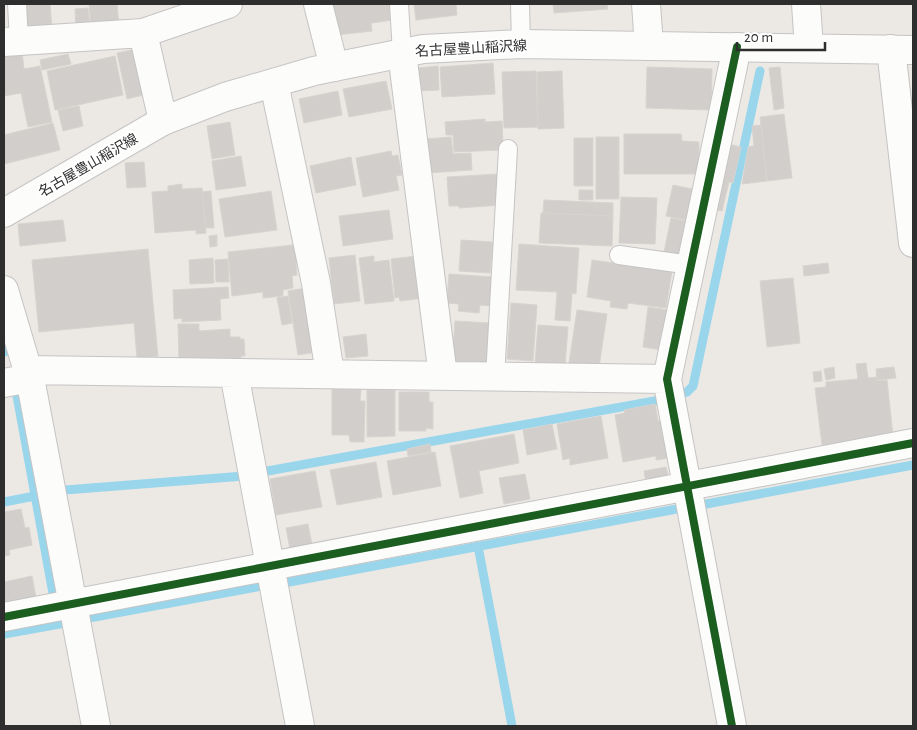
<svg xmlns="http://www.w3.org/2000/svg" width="917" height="730" viewBox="0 0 917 730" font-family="'Alegreya Sans','Noto Sans JP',sans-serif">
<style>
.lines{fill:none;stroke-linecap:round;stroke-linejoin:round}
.stream{stroke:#99d6ec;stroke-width:9}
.building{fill:#d1cecb;stroke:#d7d4d0}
.service-casing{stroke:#c5c4c5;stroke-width:20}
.minor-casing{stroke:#c5c4c5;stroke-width:30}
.secondary-casing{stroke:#c5c4c5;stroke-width:30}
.service{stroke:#fcfcfb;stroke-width:18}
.minor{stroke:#fcfcfb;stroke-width:28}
.secondary{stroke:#fcfcfb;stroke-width:28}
.cycleway-casing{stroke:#fff;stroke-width:11}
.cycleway{stroke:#1b5e20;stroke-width:8}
.labels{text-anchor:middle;stroke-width:4;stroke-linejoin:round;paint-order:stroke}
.street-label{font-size:14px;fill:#2e2e2e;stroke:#fff}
</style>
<rect width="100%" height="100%" fill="#ece8e4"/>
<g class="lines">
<path class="stream" d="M4 348 5 352
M681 394 687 392 693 386 760 71
M17 396 54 599
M262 472 660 400
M65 490 244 476
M4 502 35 496
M701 505 913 465
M478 546 512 726
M284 583 682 508
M89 618 262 586
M4 634 60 624"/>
</g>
<path class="building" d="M26 4H50L52 28 28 30Z
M89 4H117L119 25 91 27Z
M333 4H391L393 20 371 23 372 31 337 35Z
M414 4H456L457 15 416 20Z
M553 4H607L608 9 554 13Z
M88 8 90 27 76 28 75 9Z
M137 49 147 94 127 99 117 53Z
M22 52 24 69 40 66 52 122 28 127 21 93 4 96V55Z
M68 54 71 64 42 70 40 60Z
M115 56 123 95 55 110 47 71Z
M493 63 495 94 442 97 440 67Z
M438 66 439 90 419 91 418 68Z
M647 67 712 69 711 110 646 108Z
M780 67 784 108 774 110 769 68Z
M536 71 538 127 504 128 502 72Z
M562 71 564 128 538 129 537 72Z
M386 81 392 109 349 117 343 89Z
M338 91 342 115 304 123 299 99Z
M79 106 83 126 63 131 58 110Z
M784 114 792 178 767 181 760 117Z
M485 119V122L502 121 503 145 500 146V150L454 152 453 135H446L445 122Z
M230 122 235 155 212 159 207 126Z
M53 123 60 150 4 164V135Z
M761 125 767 181 742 184 748 147 754 146 752 126Z
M624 134H681L682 141 699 142V174H624Z
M451 137 453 154 471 153 472 170 428 173 426 139Z
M596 137H619V199H596Z
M574 138H593V186H574Z
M724 143 741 147 733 183 729 182 722 211 709 209Z
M391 151 392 156 398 155 402 175 396 176 399 190 363 197 356 158Z
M241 156 246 186 216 190 212 161Z
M351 157 356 185 316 193 310 166Z
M144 162 146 187 127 188 125 163Z
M499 174 501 205 459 208V206H449L447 177Z
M182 184V189L202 188 206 233 196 234V230L155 233 152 192 168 191V186Z
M673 185 697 190 690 221 666 216Z
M579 190H593V200H579Z
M211 191 214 228H206L202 192Z
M271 191 277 230 225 237 219 199Z
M621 197 657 198 655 244 619 243Z
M544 200 613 203V216L543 213Z
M389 210 393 239 343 246 339 216Z
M541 213 613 216 612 246 539 243Z
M671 218 690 222 682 256 664 252Z
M63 220 66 241 20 246 18 224Z
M217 235V246L210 247 209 236Z
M461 240 493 242 490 273 459 271Z
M302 244 304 262 296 263 297 275 292 276 293 288 283 290V296L263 298V292L232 296 228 252Z
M519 244 579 248 576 294 572 293 570 321 555 320 557 292 516 290Z
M148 249 158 356 137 358 134 323 39 332 32 260Z
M355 255 360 301 334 304 329 258Z
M374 256V262L389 260 394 301 365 304 359 258Z
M417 256 424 298 400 301 399 297 395 298 391 259Z
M213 258 214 283 190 284 189 260Z
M228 259 229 282H216L215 260Z
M592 260 672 271 666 308 628 303 627 309 610 307 611 301 587 297Z
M828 263 829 273 804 276 803 266Z
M449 274 494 277 492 306 480 305 479 313 458 311 459 304 447 303Z
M793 278 800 343 767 347 760 281Z
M228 287 229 298 220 299 221 320 182 322V318L174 319 173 290Z
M312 287 323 351 298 355 288 291Z
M288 296 292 323 282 325 277 298Z
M511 303 537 305 533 361 507 359Z
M648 307 668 310 662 350 643 347Z
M577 310 607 314 599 367 569 363Z
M455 321 490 323 487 367 452 364Z
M178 324H199V331L230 329V337H240V339H244L245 356H241V358L179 361Z
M538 325 568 327 565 366 535 364Z
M366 334 368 356 346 358 343 337Z
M866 363 868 378 877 377V381L887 380 893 436 822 445 815 388 826 387V382L858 379 856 364Z
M834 367 835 378 826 380 824 369Z
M894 367 896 378 877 380 876 369Z
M821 371 822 381 814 382 813 372Z
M332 389H361L360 401H365L364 442H350L349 435H332Z
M367 390H395V436L367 437Z
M399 392H429V402H433V429L426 428V431H399Z
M655 404 658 421 661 420 669 458 656 460V456L623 462 615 415 625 413 624 410Z
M601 416 608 458 570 465V458L563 460 557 424Z
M552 424 557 449 527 455 523 430Z
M514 434 519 463 479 471 483 493 460 498 450 446Z
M430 444 431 452 408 456 407 449Z
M435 452 441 486 393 495 387 461Z
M376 462 382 497 337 505 330 470Z
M666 467 669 479 646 483 644 471Z
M315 471 322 507 276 515 270 479Z
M525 474 530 499 504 504 499 478Z
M21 509 25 528 29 527 32 545 9 550 10 555 4 556V512Z
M308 524 312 545 290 549 286 528Z
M32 576 36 597 4 604V582Z"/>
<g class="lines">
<g class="service-casing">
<path id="service" d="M17 4 19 41
M399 4 402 53
M520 4 521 44
M619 255 691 265
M495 377 508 149"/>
</g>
<g class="minor-casing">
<path id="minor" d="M318 4 334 67
M646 4 649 46
M806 4 809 48
M143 33 228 4
M4 42 143 33 163 121
M891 49 913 243
M402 53 443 376
M274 83 316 283 330 374
M4 290 30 378 96 726
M28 370 667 379
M234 373 300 726
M4 383 30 378
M4 617 913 443
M732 726 667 379 737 47"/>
</g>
<g class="secondary-casing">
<path id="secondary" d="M4 213 163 121 225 97 314 71 423 49 521 44 913 50"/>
</g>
<use href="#service" class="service"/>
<use href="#minor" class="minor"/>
<use href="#secondary" class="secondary"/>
<g class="cycleway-casing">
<path id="cycleway" d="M4 617 913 443
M732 726 667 379 737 47"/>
</g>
<use href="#cycleway" class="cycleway"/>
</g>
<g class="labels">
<g class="street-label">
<text transform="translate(471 48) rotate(-3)" y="5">名古屋豊山稲沢線</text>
<text transform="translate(88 165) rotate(-30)" y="5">名古屋豊山稲沢線</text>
</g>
</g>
<rect width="917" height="730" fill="none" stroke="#2e2e2e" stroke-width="10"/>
<path d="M737 42v8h88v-8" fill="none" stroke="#2e2e2e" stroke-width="2.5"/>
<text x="744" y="42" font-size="15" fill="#2e2e2e" stroke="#ffffff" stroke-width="4" paint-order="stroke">20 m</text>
</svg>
